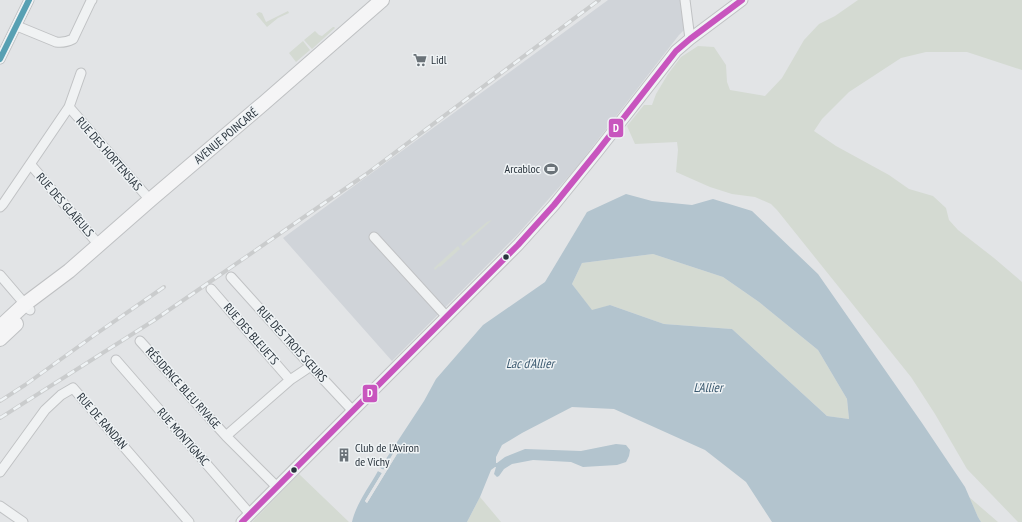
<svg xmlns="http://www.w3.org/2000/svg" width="1022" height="522" viewBox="0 0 1022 522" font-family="'PT Sans Narrow',sans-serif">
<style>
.built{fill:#d0d4d9}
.green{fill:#d4dad2}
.water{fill:#b3c4ce;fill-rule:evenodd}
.pier{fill:#e2e4e6}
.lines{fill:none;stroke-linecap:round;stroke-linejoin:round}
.minor-casing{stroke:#c0c2c4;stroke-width:11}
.tertiary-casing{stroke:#c0c2c4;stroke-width:13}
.primary-casing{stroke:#bfc1c3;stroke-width:16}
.minor{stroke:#f0f2f3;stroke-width:9}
.tertiary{stroke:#f0f2f3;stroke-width:11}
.primary{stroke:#f5f5f6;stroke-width:14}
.rail-casing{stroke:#cacccd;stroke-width:4}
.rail{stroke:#eff3f5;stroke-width:2.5;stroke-dasharray:8;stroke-linecap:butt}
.bus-1-casing{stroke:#eff3f5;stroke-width:9}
.bus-2-casing{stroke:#eff3f5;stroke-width:9}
.bus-1{stroke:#c855be;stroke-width:6}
.bus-2{stroke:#57a0b3;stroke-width:6}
.bus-dot{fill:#2a343d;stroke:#eff3f5;stroke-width:1.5}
.labels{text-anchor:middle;stroke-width:3;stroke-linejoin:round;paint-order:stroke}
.poi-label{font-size:12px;fill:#2a343d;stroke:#eff3f5;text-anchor:start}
.street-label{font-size:12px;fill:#2a343d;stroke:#eff3f5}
.water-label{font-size:13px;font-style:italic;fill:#38576d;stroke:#eff3f5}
.line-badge{stroke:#eff3f5;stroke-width:1.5}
.badge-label{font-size:11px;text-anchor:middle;font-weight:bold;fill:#fff}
</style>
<rect width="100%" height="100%" fill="#e2e4e6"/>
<path class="built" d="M608 0H682L686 28 679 35 576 168 518 234 392 361 283 238Z"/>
<path class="green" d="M858 0H1022V70L967 52H926L901 58 849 92 822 119 814 131 836 146 889 175 909 189 933 196 946 208 949 220 958 230 994 258 1022 282V522H1018L967 469 935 414 911 377 777 210 771 204 755 197 732 194 710 187 676 172 678 150 677 142 635 144 627 126 644 105H652L656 94 668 74 681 57 698 46 714 47 726 65 727 82 730 90 765 96 782 78 804 40 819 24 835 16Z
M288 11 289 13 278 18 267 27 256 14 259 12 262 13 266 22Z
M333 27H334L335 28 312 49 304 40 315 31 319 35 322 36Z
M303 41 310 50 296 62 289 53Z
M492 220 463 246 461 244 487 222Z
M458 246 460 249 440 267 439 266 435 270 434 268Z
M653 254 723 277 759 302 818 350 847 399 849 419 827 416 732 329 664 324 610 305 592 311 572 284 582 263Z
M299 474 349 522H252Z
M480 497 501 522H467Z
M969 497 998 522H981L978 517Z"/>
<path class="water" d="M626 194 652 201 692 205 713 199 752 211 818 274 922 423 965 487 978 517 981 522H772L746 482 705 450 614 409 572 407 522 433 502 445 496 457V463H497L505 457 525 449 581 451 616 444 626 445 630 450 629 456 626 462 617 465 583 467 571 462 533 460 512 464 504 469 499 476 497 477 494 474 496 467H495L491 470 480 497 467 522H352C356 504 369 487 378 471L382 473 365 501 367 503 400 449 397 447 383 470 380 468 424 401 436 379 483 325 545 282 587 212ZM653 254 723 277 759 302 818 350 847 399 849 419 827 416 732 329 664 324 610 305 592 310 572 284 582 263Z"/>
<path class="pier" d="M398 447 400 449 367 503 365 501 382 473 378 471 380 468 384 470Z"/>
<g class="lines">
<g class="minor-casing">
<path id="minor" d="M685 0 690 39
M17 26 56 42C62 43 67 42 73 39L91 1 92 0
M0 59 29 0
M69 107 150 200
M31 165 99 245
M0 207 3 204 69 107 81 73
M374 237 447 317
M0 275 30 310
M231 277 311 366 353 411
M211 289 290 380
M140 341 226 436 277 487
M116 360 250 514
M226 436 290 380 311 366
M0 472 45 410 61 395 73 388 189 522
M0 506 23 522"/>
</g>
<g class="tertiary-casing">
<path id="tertiary" d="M242 522 518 245 554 205 597 152 676 51 690 39 742 0"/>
</g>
<g class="primary-casing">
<path id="primary" d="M0 327 25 304 69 271 150 200 264 103 382 0
M0 339 16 324"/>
</g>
<use href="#minor" class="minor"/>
<use href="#tertiary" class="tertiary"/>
<use href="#primary" class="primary"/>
<g class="rail-casing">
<path id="rail" d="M0 401 25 385 96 334 164 287
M0 418 153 321 365 175 599 0"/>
</g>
<use href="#rail" class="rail"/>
<g class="bus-1-casing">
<path id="bus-1" d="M242 522 518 245 554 205 597 152 676 51 690 39 742 0"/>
</g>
<g class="bus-2-casing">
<path id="bus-2" d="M0 59 29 0"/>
</g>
<use href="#bus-1" class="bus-1"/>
<use href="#bus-2" class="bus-2"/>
</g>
<defs>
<g id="supermarket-bare" transform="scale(1.08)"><path d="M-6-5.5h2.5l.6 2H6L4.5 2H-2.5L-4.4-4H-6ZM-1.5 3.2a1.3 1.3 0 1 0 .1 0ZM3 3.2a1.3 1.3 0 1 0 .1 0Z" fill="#6a7278" stroke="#eff3f5" stroke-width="2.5" paint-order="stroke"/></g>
<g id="stadium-bare" transform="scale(1.08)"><path d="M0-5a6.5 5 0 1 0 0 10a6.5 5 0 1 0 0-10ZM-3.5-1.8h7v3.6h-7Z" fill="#6a7278" stroke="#eff3f5" stroke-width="2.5" paint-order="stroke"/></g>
<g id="building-bare" transform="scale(1.08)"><path d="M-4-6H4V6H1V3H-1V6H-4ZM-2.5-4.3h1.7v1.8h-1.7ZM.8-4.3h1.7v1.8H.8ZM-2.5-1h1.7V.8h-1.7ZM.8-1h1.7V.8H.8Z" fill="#6a7278" stroke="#eff3f5" stroke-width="2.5" paint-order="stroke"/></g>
</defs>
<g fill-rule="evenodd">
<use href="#supermarket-bare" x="420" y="60"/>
<use href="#stadium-bare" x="551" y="169"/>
<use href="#building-bare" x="344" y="455"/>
</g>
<g class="bus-dot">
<circle cx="506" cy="257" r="3.5"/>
<circle cx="294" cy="470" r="3.5"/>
</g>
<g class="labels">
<g class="poi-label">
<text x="431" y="64">Lidl</text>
<text x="540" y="173" text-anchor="end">Arcabloc</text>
<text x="355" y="452">Club de l'Aviron<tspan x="355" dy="14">de Vichy</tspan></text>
</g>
<g class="street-label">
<text transform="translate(226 136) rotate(-40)" y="4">AVENUE POINCARÉ</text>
<text transform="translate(109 154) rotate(49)" y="4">RUE DES HORTENSIAS</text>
<text transform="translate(65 205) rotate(49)" y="4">RUE DES GLAÏEULS</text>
<text transform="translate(251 334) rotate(49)" y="4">RUE DES BLEUETS</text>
<text transform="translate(292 344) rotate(48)" y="4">RUE DES TROIS SŒURS</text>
<text transform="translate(183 388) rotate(48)" y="4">RÉSIDENCE BLEU RIVAGE</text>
<text transform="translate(102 421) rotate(49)" y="4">RUE DE RANDAN</text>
<text transform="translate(183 437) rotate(49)" y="4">RUE MONTIGNAC</text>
</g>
<g class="water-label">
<text x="530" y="368">Lac d'Allier</text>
<text x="708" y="392">L'Allier</text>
</g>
</g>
<g class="line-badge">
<rect x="608" y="118" width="16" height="20" rx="4" fill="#c855be"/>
<rect x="362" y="384" width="16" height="19" rx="4" fill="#c855be"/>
</g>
<g class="badge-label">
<text x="616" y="132">D</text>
<text x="370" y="397">D</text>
</g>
</svg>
